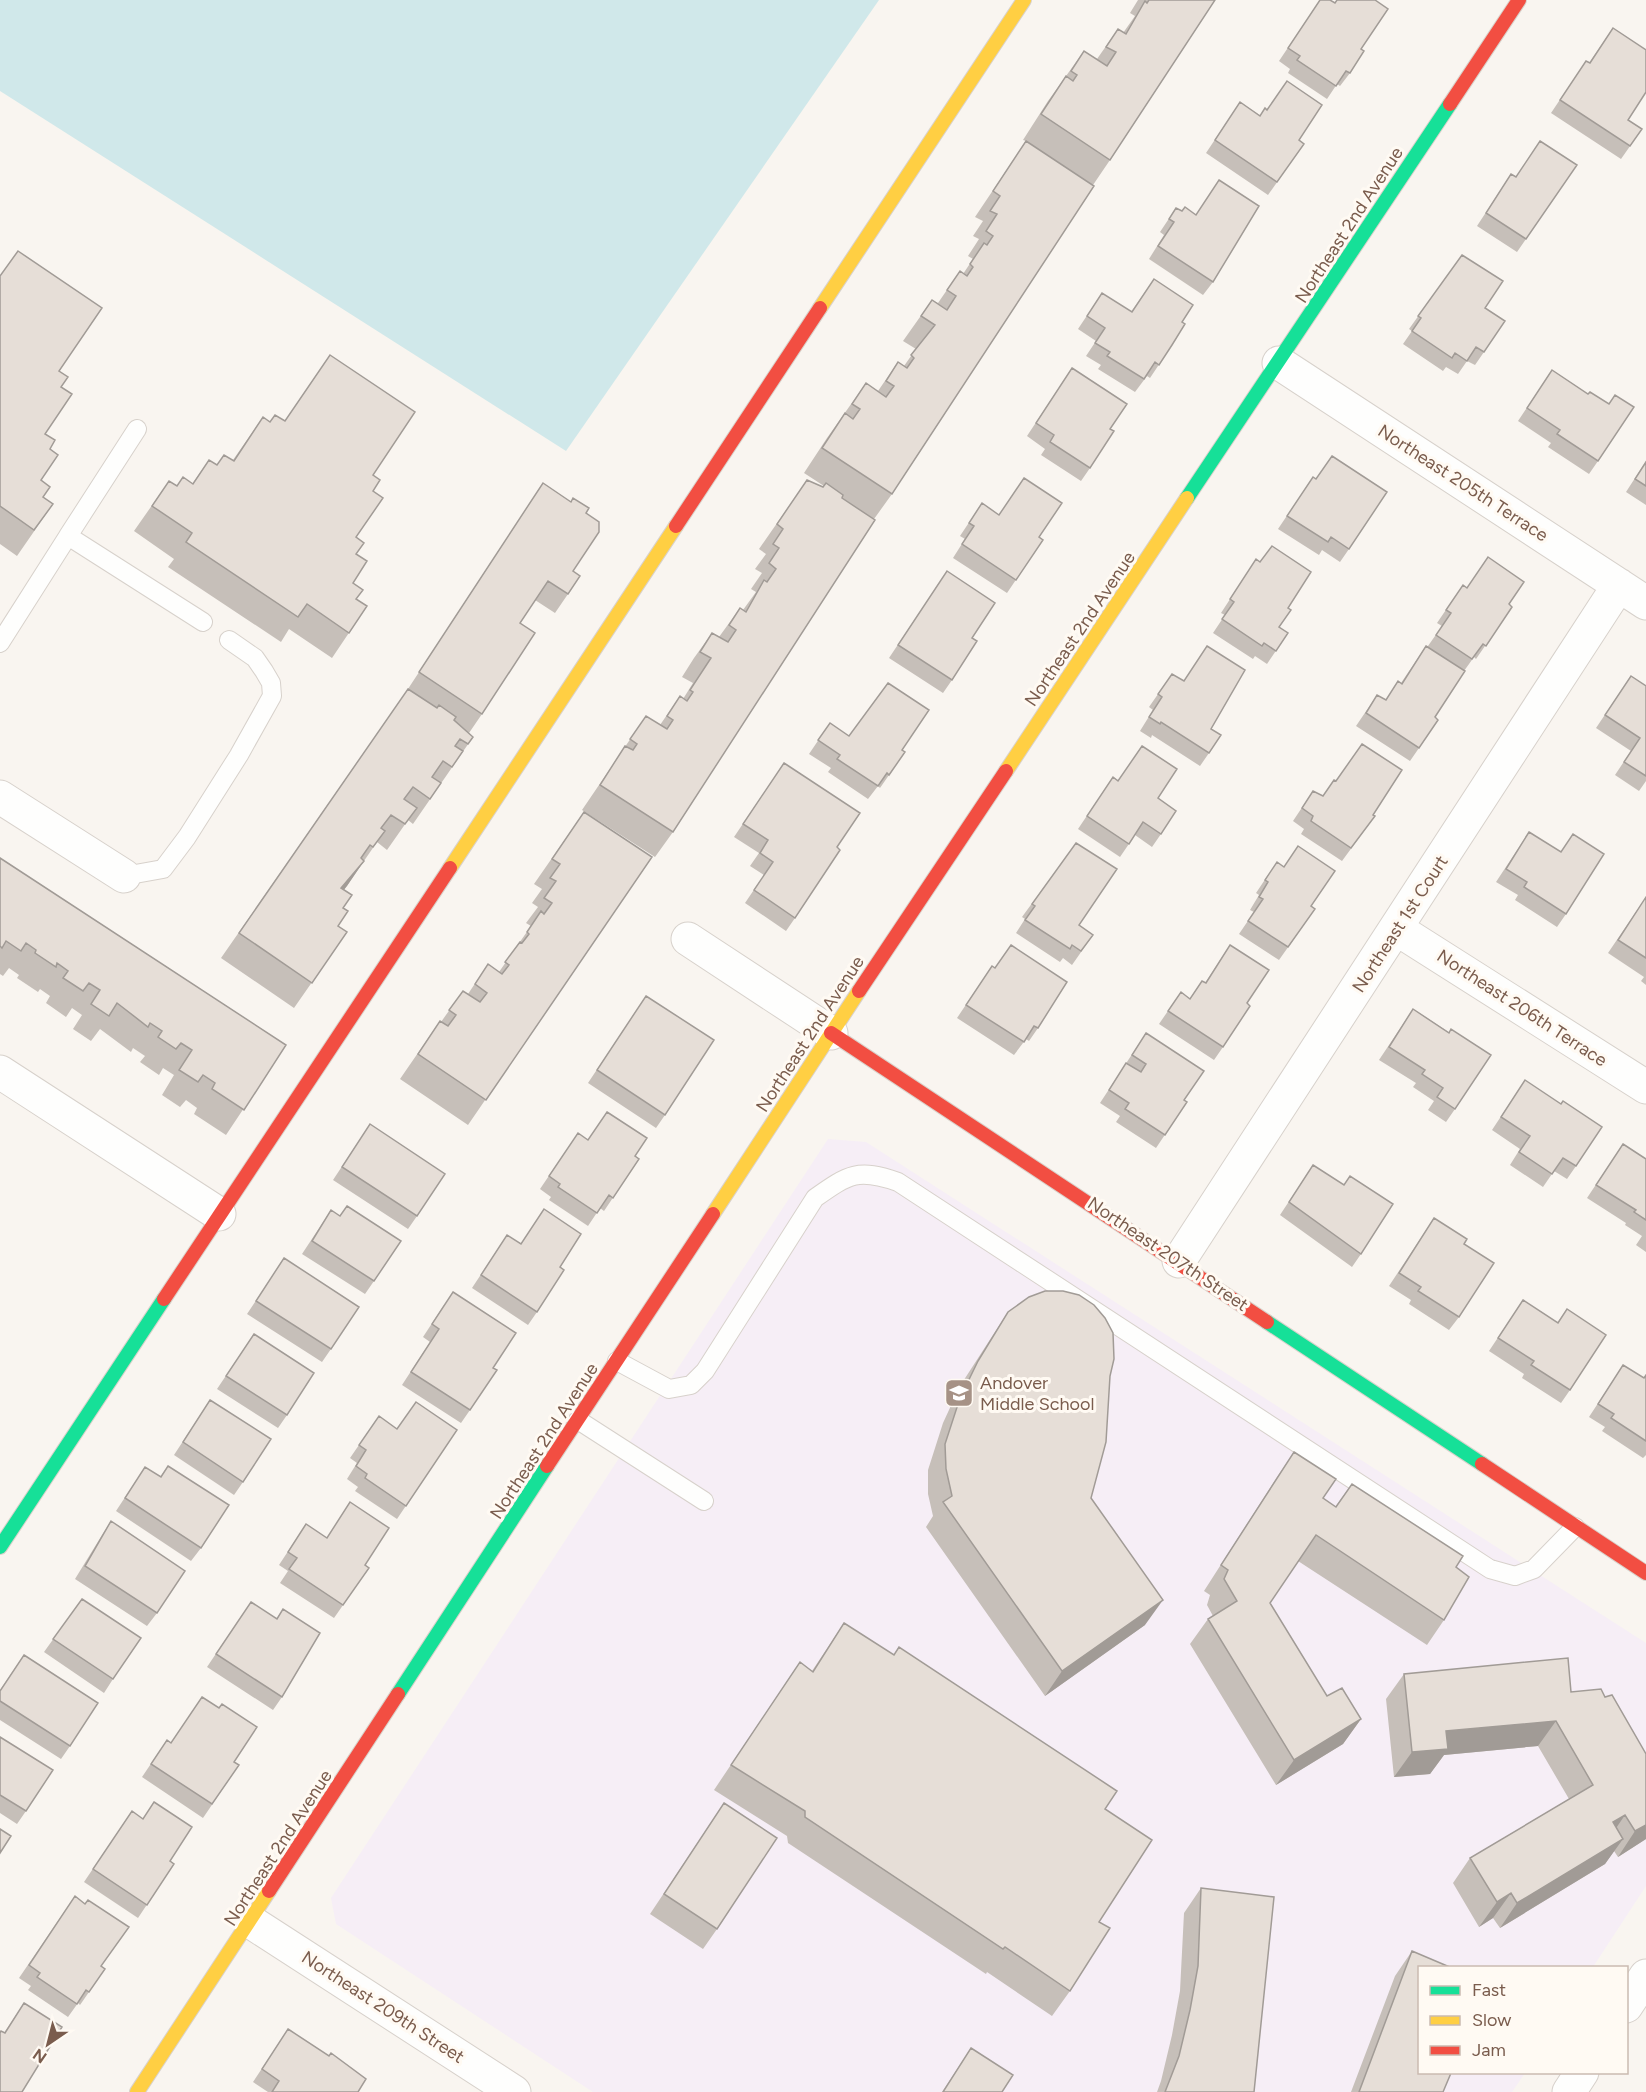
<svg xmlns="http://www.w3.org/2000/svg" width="1646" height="2092" viewBox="0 0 1646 2092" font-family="Figtree,sans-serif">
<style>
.education{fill:#f6eef6}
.water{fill:#d0e8ea}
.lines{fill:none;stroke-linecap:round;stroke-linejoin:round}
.lane-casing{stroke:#d7d1cb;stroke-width:20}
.street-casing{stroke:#d7d1cb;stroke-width:35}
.fast-casing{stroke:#d9d2cb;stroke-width:16}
.slow-casing{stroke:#d9d2cb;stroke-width:16}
.jam-casing{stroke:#d9d2cb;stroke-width:16}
.lane{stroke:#fefefd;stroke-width:18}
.street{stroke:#fefefd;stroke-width:33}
.fast{stroke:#16e098;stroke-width:14}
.slow{stroke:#ffcf43;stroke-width:14}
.jam{stroke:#f24e42;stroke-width:14}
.wall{fill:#c6bfb9}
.shaded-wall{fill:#a19b96}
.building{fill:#e6ded7;stroke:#a19b96;stroke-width:1.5}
.labels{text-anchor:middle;stroke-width:6;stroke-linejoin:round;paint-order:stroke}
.street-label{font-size:18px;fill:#7a5c4d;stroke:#fffaf3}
.poi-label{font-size:18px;fill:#7a5c4d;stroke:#fffaf3;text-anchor:start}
</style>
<rect width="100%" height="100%" fill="#f9f5f0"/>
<path class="education" d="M828 1139 866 1142 1646 1643V1886L1593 1967 1420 1968V2072L1525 2073 1512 2092H593L336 1924 331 1898Z"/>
<path class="water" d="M0 0H879L566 451 0 91Z"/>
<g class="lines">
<g class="lane-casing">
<path id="lane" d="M68 536 137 429
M0 643 68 536 203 622
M124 876 163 869 187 837 239 755 272 696 271 683 264 671 255 658 229 640
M617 1361 669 1389 691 1385 705 1371 815 1198C849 1174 858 1168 898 1182L1490 1569 1515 1576 1534 1569 1575 1527
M578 1420 704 1501"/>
</g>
<g class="street-casing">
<path id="street" d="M1279 363 1646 603
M0 797 124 876
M1397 929 1646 1087
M688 939 831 1033
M0 1072 219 1214
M1179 1261 1619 585
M251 1922 514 2092
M1626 2006 1646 1976
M1569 2092 1582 2072"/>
</g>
<g class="fast-casing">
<path id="fast" d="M1187 498 1450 104
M1267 1322 1482 1464
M0 1547 164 1299
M398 1694 547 1466"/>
</g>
<g class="slow-casing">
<path id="slow" d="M820 308 1024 0
M1006 771 1187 498
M450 868 676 526
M713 1214 859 991
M137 2092 269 1891"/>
</g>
<g class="jam-casing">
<path id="jam" d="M1450 104 1519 0
M676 526 820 308
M859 991 1006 771
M831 1033 1267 1322
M164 1299 450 868
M1482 1464 1646 1573
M547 1466 713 1214
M269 1891 398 1694"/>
</g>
<use href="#lane" class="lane"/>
<use href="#street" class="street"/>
<use href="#fast" class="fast"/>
<use href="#slow" class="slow"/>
<use href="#jam" class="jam"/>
</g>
<path class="wall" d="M1138 0H1215L1110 160 1093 185 892 494 874 519 673 832 655 857 582 810 646 716 660 725 680 696 683 699 693 683 682 677 694 658 712 633 719 637 740 608 743 610 756 592 751 589 762 573 755 569 766 554 759 549 807 480 823 487 824 486 804 473 827 438 866 383 878 391 898 362 904 366 916 349 903 341 932 300 938 303 960 271 963 274 973 259 968 256 979 239 973 236 983 221 975 217 1026 141 1023 140 1048 101 1084 51 1097 59 1118 29 1123 33 1135 16 1130 13Z
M1320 0 1361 49 1350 73 1340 86 1337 84 1327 99 1288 73 1290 69 1279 61Z
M1613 28 1628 120 1642 129 1621 159 1551 113 1586 61 1589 63Z
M1240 102 1304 144 1268 195 1206 153Z
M1511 174 1526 239 1517 252 1477 226Z
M1176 208 1213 282 1203 295 1149 259 1164 235 1160 232Z
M1462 255 1485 308 1484 352 1475 365 1467 361 1458 374 1446 367 1443 371 1403 344 1412 331 1409 329Z
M0 276 59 371 61 387 45 434 50 449 41 480 43 497 53 504 17 556 0 544Z
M1154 279 1182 322 1172 345 1150 378 1147 376 1135 392 1098 369 1101 365 1086 356 1096 341 1078 329 1102 293 1131 312Z
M330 355 373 475V491L356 537 353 583 356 599 367 606 332 658 289 629 281 642 168 567 174 559 134 531 169 481 177 486 192 484 209 460 217 465 233 460 263 417 270 422 285 421Z
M1072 368 1110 429 1090 468 1081 481 1041 455 1045 449 1027 436Z
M1552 370 1588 394 1609 404 1615 395 1598 461 1589 474 1548 447 1551 443 1518 421Z
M1646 461V505L1626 492Z
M1313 477 1349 549 1340 562 1322 550 1319 555 1278 529Z
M543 483 571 502 573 498 586 513 568 594 555 613 535 600 520 623 482 714 469 733 473 737 413 824 408 820 387 850 377 842 344 890 343 908 338 926 347 932 294 1008 221 958 406 692Z
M982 503 999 515 1043 540 1007 593 953 558 965 539 960 536Z
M947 571 972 638 952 680 943 693 889 658Z
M1247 573 1288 608 1279 627 1288 633 1267 664 1255 656 1253 659 1213 633 1225 615 1221 613Z
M1467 588 1509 604 1512 607 1476 659 1474 657 1464 671 1435 717 1419 748 1410 761 1356 726 1377 695 1386 700 1398 681 1401 683 1426 646H1428L1442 626 1437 623 1454 598Z
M1172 674 1211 729 1209 753 1200 766 1152 735 1151 738 1140 731 1153 710 1149 707Z
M1631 676 1646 686V781L1639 791 1615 775 1631 751 1596 728Z
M830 723 849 736 905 752 880 788 878 786 868 799 828 772 831 768 809 754Z
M784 763 837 847 795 918 786 931 745 903 764 875 750 866 759 853 734 837Z
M1113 777 1118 780 1158 798 1161 834 1152 847 1135 835 1120 857 1078 829Z
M1313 791 1322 796 1375 816 1342 861 1301 834 1304 829 1293 821Z
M584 812 652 857 468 1125 400 1079 440 1021 441 1022 463 991 468 994 488 964 499 972 531 926 526 923 538 907 532 903 542 889 534 884Z
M1529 832 1566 914 1557 927 1515 900 1518 895 1496 882Z
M1076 843 1079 925 1093 935 1072 965 1063 958 1060 962 1016 933 1025 919 1022 917Z
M0 858 286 1045 226 1135 194 1114 197 1108 186 1100 180 1107 162 1095 174 1075 163 1068 159 1075 140 1062 145 1056 133 1048 131 1052 100 1029 91 1041 73 1029 82 1015 72 1008 66 1017 46 1003 50 996 40 989 38 992 17 978 19 975 9 968 3 976 0 974Z
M1268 875 1315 909 1279 960 1239 934 1254 912 1250 910 1259 895 1256 893Z
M1646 897V985L1641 981 1644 977 1608 953Z
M1230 945 1247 1003 1223 1047 1214 1060 1159 1024 1181 992 1190 999 1202 981 1205 983Z
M992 966 1038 1028 1029 1041 1026 1039 1014 1055 957 1018Z
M646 996 665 1115 656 1128 588 1083Z
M1413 1009 1449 1032 1451 1029 1455 1109 1446 1122 1428 1110 1434 1101 1413 1087 1416 1083 1379 1060Z
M1146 1033 1184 1100 1187 1102 1156 1148 1116 1122 1120 1116 1100 1103Z
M1525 1080 1576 1166 1567 1179 1554 1171 1543 1187 1510 1165 1520 1149 1492 1130Z
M370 1124 417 1216 408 1229 333 1180Z
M578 1133 587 1140 635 1156 639 1159 604 1211 600 1208 588 1226 549 1200 551 1197 540 1189Z
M1623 1144 1646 1159V1252L1636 1245 1642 1236 1625 1225 1626 1223 1587 1198Z
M1313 1165 1361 1254 1352 1267 1280 1215Z
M544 1209 560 1267 537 1312 528 1325 472 1288 507 1235 521 1244Z
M331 1210 374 1281 365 1294 302 1254Z
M1434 1218 1464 1244 1459 1317 1449 1330 1409 1304 1411 1300 1389 1286Z
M284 1258 331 1349 322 1362 247 1314Z
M1523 1300 1557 1323 1567 1309 1570 1390 1561 1403 1522 1378 1524 1374 1489 1351Z
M444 1305 493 1368 470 1410 461 1423 402 1385 430 1342 423 1337Z
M1008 1312 1110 1376 1091 1498 1145 1625 1045 1696 926 1527 933 1516 928 1494V1470L943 1423 960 1386 991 1338Z
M254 1334 287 1415 278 1428 217 1389Z
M1623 1365 1644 1378 1646 1374V1455L1643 1458 1602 1431 1605 1427 1589 1417Z
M210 1400 243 1482 234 1495 174 1455Z
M379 1416 397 1429 457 1430 397 1519 355 1491 358 1487 347 1479 357 1463 350 1458Z
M1294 1452 1323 1498 1335 1507 1352 1484 1456 1567 1444 1620 1427 1645 1298 1561 1270 1603 1327 1696 1361 1719 1343 1744 1276 1785 1190 1644 1208 1619 1213 1616 1207 1605 1210 1595 1204 1591 1277 1477Z
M168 1466 201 1548 191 1561 116 1511 145 1467 160 1477Z
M111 1521 157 1613 147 1626 75 1579 102 1535Z
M306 1524 369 1568 334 1618 280 1583 288 1571 279 1565Z
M82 1599 113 1679 104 1693 44 1652Z
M283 1609 282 1697 273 1710 207 1667 242 1615 277 1618Z
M844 1623 1105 1809 1099 1922 1070 1991 1052 2016 987 1972 986 1974 788 1843 787 1836 714 1790 800 1662 812 1671Z
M24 1655 70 1746 61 1759 0 1720V1690Z
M1404 1674 1571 1692 1605 1697 1646 1754V1839L1618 1857 1614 1851 1605 1864 1500 1928 1493 1918 1479 1927 1453 1883 1470 1858 1569 1799 1538 1746 1444 1755 1430 1774 1394 1777 1386 1699Z
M202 1697 219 1708 234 1762 239 1765 203 1818 142 1777 167 1740 171 1743Z
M0 1737 26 1811 17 1824 0 1813Z
M724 1803 717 1929 703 1949 650 1914Z
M132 1811 170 1861 174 1864 138 1918 84 1882Z
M1201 1888 1254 2092H1157L1161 2081 1172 2035 1180 1991 1184 1913Z
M75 1896 101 1966 105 1969 80 2005 78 2003 68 2017 28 1990 31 1986 19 1978Z
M1412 1951 1443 2092H1351L1395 1976Z
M24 2003 22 2092 4 2033Z
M288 2029 358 2092H268L253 2082Z
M971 2048 1002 2092H942Z"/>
<path class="shaded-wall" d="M364 861 347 886 324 913 341 888Z
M1163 1600 1145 1625 1045 1696 1062 1671Z
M1361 1719 1343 1744 1276 1785 1294 1760Z
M1556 1721 1538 1746 1444 1755 1430 1774 1394 1777 1412 1752 1446 1731Z
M1625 1815 1608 1840 1613 1822Z
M1646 1825V1839L1618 1857 1635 1831Z
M1623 1839 1605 1864 1500 1928 1517 1903Z
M1511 1893 1493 1918 1479 1927 1497 1902Z"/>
<path class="building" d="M1149 0H1215L1110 160 1041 114 1066 76 1073 81 1077 75 1071 71 1084 51 1107 66 1116 52 1106 47 1118 29 1126 34 1145 1 1147 3Z
M1320 0H1330L1335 3 1337 0H1375L1388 9 1361 49 1364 51 1350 73 1346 71 1336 86 1297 60 1300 56 1288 48Z
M1613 28 1646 50V92L1628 120 1642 129 1630 146 1560 100 1586 61 1590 63Z
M1287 81 1322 105 1299 140 1304 144 1277 182 1215 140 1240 102 1260 116 1265 108 1267 110Z
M1026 141 1094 186 892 494 822 448 845 413 853 419 860 409 852 404 866 383 886 397 894 386 886 381 898 362 907 368 914 358 911 355 935 325 921 316 932 300 947 310 956 296 947 290 960 271 967 276 973 267 970 264 984 243 987 245 993 236 986 231 997 214 990 211 1000 196 993 191Z
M1540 141 1577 165 1526 239 1486 213 1511 174 1516 177Z
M1219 180 1259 206 1213 282 1158 246 1174 222 1169 219 1176 208 1182 211 1185 207 1196 215Z
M18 251 102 308 59 371 68 377 61 387 72 394 45 434 55 440 50 449 58 455 41 480 50 487 43 497 53 504 34 530 0 506V276Z
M1462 255 1503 281 1485 308 1505 321 1484 352 1476 347 1467 361 1455 353 1452 358 1412 331 1421 318 1418 316Z
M1154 279 1193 305 1182 322 1185 324 1172 345 1159 365 1155 362 1144 379 1107 356 1110 352 1095 343 1105 328 1087 316 1102 293 1132 312Z
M330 355 415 412 373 475 380 480 373 491 383 498 356 537 364 543 356 554 367 561 353 583 363 590 356 599 367 606 349 633 307 604 298 617 186 542 192 533 152 506 169 481 177 486 183 477 193 484 209 460 217 465 224 455 234 461 263 417 270 422 275 415 285 421Z
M1072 368 1127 404 1110 429 1114 431 1090 468 1050 442 1054 435 1036 423Z
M1552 370 1588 394 1590 392 1609 404 1615 395 1634 407 1598 461 1557 434 1560 430 1527 408Z
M1332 456 1387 492 1349 549 1331 537 1328 542 1287 516 1313 477 1316 479Z
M1646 462V486L1635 479Z
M1024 478 1062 503 1039 537 1043 540 1016 580 962 544 974 526 969 523 982 503 999 515Z
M807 480 823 487 826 483 843 495 842 498 875 520 673 832 600 785 625 746 633 750 637 744 630 739 646 716 667 729 673 720 667 716 680 696 687 701 693 692 690 690 711 658 700 652 712 633 728 642 736 630 729 625 740 608 746 612 764 580 767 582 776 569 769 563 779 548 773 544 783 529 777 524Z
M543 483 571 502 573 498 589 508 586 513 599 522V532L573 571 580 576 568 594 548 581 520 623 535 633 482 714 419 672Z
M1272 546 1311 572 1288 608 1291 610 1279 627 1288 633 1276 651 1264 643 1262 646 1222 619 1234 602 1230 599 1256 559 1260 562Z
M1488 557 1524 582 1509 604 1512 607 1486 646 1483 644 1472 659 1436 635 1451 613 1446 610 1463 585 1467 588Z
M947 571 995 603 972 638 977 641 952 680 898 645Z
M1207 646 1245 670 1211 729 1221 735 1209 753 1161 722 1160 724 1149 717 1162 697 1158 694 1172 674 1184 681Z
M1426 646 1465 671 1435 717 1438 720 1419 748 1366 713 1377 695 1386 700 1398 681 1402 684Z
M1631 676 1646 686V776L1624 762 1640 738 1605 715Z
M888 683 929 710 902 750 905 752 889 775 887 773 878 786 837 759 840 755 818 740 830 723 849 736Z
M408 689 437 708 439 705 456 717 454 720 473 737 468 744 460 739 455 746 463 751 452 767 443 761 432 777 441 783 430 799 413 787 404 799 417 808 405 824 391 815 381 828 385 831 373 847 370 845 361 858 364 861 341 888 352 895 343 908 348 911 338 926 347 932 312 983 239 933Z
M1362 744 1402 770 1373 815 1375 816 1351 848 1311 821 1313 816 1302 808 1313 791 1323 796 1334 780 1336 781Z
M1142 746 1177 769 1158 798 1176 811 1161 834 1143 822 1129 844 1087 816 1113 777 1118 781Z
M784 763 860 813 837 847 840 850 795 918 754 890 773 862 760 853 768 840 743 824Z
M584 812 652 857 486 1100 418 1054 440 1021 448 1026 456 1015 449 1010 463 991 480 1002 487 993 475 984 488 964 502 974 509 965 505 962 520 942 522 943 529 934 527 932 541 911 544 914 552 903 544 898 556 881 550 878 560 864 552 859Z
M1529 832 1561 852 1573 834 1604 854 1566 914 1524 887 1527 882 1506 869Z
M1076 843 1117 869 1079 925 1093 935 1081 951 1072 945 1070 949 1025 920 1035 906 1032 904Z
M1298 846 1335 871 1311 906 1315 909 1288 947 1248 921 1263 899 1259 897 1268 882 1265 880 1277 862 1284 867Z
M0 858 286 1045 244 1110 212 1089 215 1083 203 1075 198 1082 179 1070 192 1050 181 1043 176 1049 158 1037 162 1031 150 1023 148 1027 117 1003 109 1016 91 1004 100 990 89 983 83 991 63 978 68 971 57 963 56 967 35 953 36 950 26 943 21 951 6 941 2 948 0 946Z
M1646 897V958L1618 940Z
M1011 945 1067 982 1038 1028 1034 1026 1024 1042 966 1005 992 966 995 968Z
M1230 945 1269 970 1247 1003 1250 1006 1223 1047 1168 1011 1181 992 1190 999 1202 981 1206 983Z
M646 996 714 1040 665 1115 597 1070Z
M1413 1009 1449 1033 1451 1029 1491 1055 1455 1109 1437 1097 1443 1088 1422 1074 1425 1070 1389 1047Z
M1146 1033 1204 1071 1184 1100 1187 1102 1165 1135 1125 1109 1129 1103 1109 1090 1126 1063 1141 1072 1146 1064 1132 1055Z
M1525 1080 1561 1104 1563 1101 1602 1127 1576 1166 1563 1158 1552 1174 1519 1152 1530 1136 1501 1117Z
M607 1112 647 1138 635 1156 639 1159 613 1198 609 1195 597 1213 558 1187 560 1184 549 1176 578 1133 588 1140Z
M370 1124 445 1174 417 1216 342 1167Z
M1623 1144 1646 1159V1220L1634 1212 1636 1210 1596 1185Z
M1313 1165 1344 1185 1350 1176 1393 1204 1361 1254 1289 1202Z
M347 1206 401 1241 374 1281 312 1241 331 1210 340 1216Z
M544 1209 581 1234 560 1267 564 1270 537 1312 481 1275 507 1235 521 1244Z
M1434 1218 1467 1239 1464 1244 1494 1263 1459 1317 1418 1291 1421 1287 1399 1273Z
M284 1258 359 1307 331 1349 256 1301Z
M1045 1291H1063L1079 1295 1094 1305 1105 1318 1113 1333 1114 1359 1110 1376 1106 1442 1091 1498 1163 1600 1062 1671 943 1502 952 1496 946 1469 945 1444 960 1398 978 1361 1008 1312 1029 1297Z
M453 1292 516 1333 493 1368 497 1370 470 1410 411 1372 439 1329 432 1324Z
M1523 1300 1558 1323 1567 1309 1606 1335 1570 1390 1531 1365 1534 1361 1498 1338Z
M254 1334 314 1373 287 1415 226 1376Z
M1623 1365 1644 1378 1646 1375V1441L1611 1418 1614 1414 1598 1404Z
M210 1400 271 1439 243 1482 183 1442Z
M416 1402 457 1430 406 1506 365 1478 367 1474 356 1466 366 1450 359 1445 379 1416 397 1429Z
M1294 1452 1336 1479 1323 1498 1336 1507 1352 1484 1463 1556 1456 1567 1469 1577 1444 1620 1316 1535 1270 1603 1327 1696 1342 1688 1361 1719 1294 1760 1208 1619 1237 1601 1224 1579 1228 1570 1221 1565Z
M168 1466 229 1505 201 1548 125 1498 145 1467 161 1477Z
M350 1502 389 1528 365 1565 369 1568 343 1605 289 1569 297 1558 288 1552 306 1524 327 1538Z
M111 1521 185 1571 157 1613 85 1566Z
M82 1599 141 1638 113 1679 53 1639Z
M251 1602 277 1619 283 1609 320 1633 282 1697 216 1654Z
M844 1623 894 1655 899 1647 1117 1791 1105 1809 1152 1840 1099 1922 1110 1928 1070 1991 1005 1947 1003 1949 805 1817V1811L731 1765 800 1662 813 1672Z
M24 1655 98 1703 70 1746 0 1701V1691Z
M1568 1658 1571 1692 1601 1689 1605 1697 1612 1695 1646 1754V1825L1635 1831 1625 1815 1613 1822 1623 1839 1517 1903 1511 1893 1497 1902 1470 1858 1593 1785 1556 1721 1446 1731 1448 1749 1412 1752 1404 1674Z
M202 1697 219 1708 222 1704 257 1727 234 1762 239 1765 212 1804 151 1764 167 1740 171 1743Z
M0 1737 53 1770 26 1811 0 1795Z
M154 1802 192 1827 170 1861 174 1864 147 1905 93 1869 132 1811 143 1819Z
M724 1803 777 1838 717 1929 664 1894Z
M0 1829 11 1836 0 1853Z
M1201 1888 1274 1897 1254 2092H1165L1179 2056 1190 2010 1198 1966Z
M75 1896 85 1904 88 1900 129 1927 101 1966 105 1969 89 1992 86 1990 77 2004 37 1977 40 1973 29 1965Z
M1412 1951 1452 1968H1419V2073H1451L1443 2092H1359Z
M24 2003 62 2027 22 2092H0V2033L1 2031 5 2033Z
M288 2029 329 2056 331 2053 366 2079 358 2092H272L279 2081 262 2069Z
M971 2048 1013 2075 1002 2092H943Z"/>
<defs>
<g id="school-square" transform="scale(1.5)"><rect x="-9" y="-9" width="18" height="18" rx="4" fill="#a69286" stroke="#fffaf3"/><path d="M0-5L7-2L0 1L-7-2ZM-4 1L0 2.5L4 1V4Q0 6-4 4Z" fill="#fff"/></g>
</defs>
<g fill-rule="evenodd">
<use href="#school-square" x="959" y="1393"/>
</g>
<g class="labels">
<g class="street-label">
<text transform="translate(1349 225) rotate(-57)" y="6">Northeast 2nd Avenue</text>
<text transform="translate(1463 483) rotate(33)" y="6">Northeast 205th Terrace</text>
<text transform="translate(1080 629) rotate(-56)" y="6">Northeast 2nd Avenue</text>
<text transform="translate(1400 924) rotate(-57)" y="6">Northeast 1st Court</text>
<text transform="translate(1522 1008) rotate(33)" y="6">Northeast 206th Terrace</text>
<text transform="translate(810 1034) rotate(-57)" y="6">Northeast 2nd Avenue</text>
<text transform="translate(1168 1254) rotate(34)" y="6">Northeast 207th Street</text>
<text transform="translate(544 1441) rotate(-57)" y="6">Northeast 2nd Avenue</text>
<text transform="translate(278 1848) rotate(-57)" y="6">Northeast 2nd Avenue</text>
<text transform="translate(383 2007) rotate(33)" y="6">Northeast 209th Street</text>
</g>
<g class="poi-label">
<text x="980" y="1389">Andover<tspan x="980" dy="21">Middle School</tspan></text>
</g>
</g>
<rect x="1418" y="1966" width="210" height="108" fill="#fffaf3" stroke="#cabbb1" stroke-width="1.5"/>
<rect x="1430" y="1986" width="30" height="9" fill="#16e098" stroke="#cabbb1" stroke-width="1.5"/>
<text x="1472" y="1996" font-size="18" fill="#7a5c4d">Fast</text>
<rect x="1430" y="2016" width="30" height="9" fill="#ffcf43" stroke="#cabbb1" stroke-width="1.5"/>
<text x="1472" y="2026" font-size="18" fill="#7a5c4d">Slow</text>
<rect x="1430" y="2046" width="30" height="9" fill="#f24e42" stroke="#cabbb1" stroke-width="1.5"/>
<text x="1472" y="2056" font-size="18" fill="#7a5c4d">Jam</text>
<g transform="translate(48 2044) rotate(215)" stroke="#fffaf3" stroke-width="4.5" paint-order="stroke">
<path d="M0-4.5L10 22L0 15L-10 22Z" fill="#7a5c4d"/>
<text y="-9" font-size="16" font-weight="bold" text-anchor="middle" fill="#7a5c4d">N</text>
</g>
</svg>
